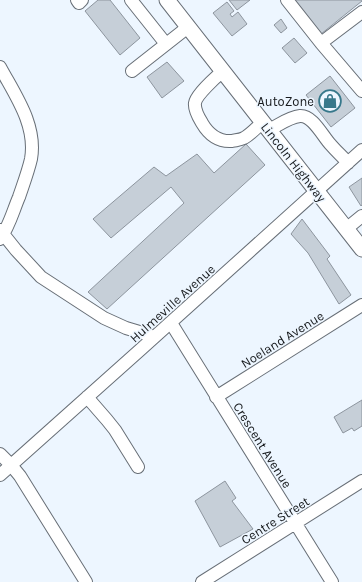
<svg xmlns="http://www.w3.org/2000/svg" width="362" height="582" viewBox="0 0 362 582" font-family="Karla,sans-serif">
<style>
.building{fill:#c6cfd8;stroke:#8d959e}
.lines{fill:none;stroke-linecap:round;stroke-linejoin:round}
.minor-casing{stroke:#686f77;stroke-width:14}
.major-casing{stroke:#686f77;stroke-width:17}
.minor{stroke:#fff;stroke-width:12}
.major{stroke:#fff;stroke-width:15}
.labels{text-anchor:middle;stroke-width:3;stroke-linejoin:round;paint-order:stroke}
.poi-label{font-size:13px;fill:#171a1d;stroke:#edf6ff;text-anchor:end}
.street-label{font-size:13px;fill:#171a1d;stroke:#edf6ff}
</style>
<rect width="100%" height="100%" fill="#edf6ff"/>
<path class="building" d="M98 0H110L140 38 120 55 85 11Z
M229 0H250L237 10Z
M294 0H362V1L321 34Z
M227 2 234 11 230 14 232 17 238 12 247 24 232 36 213 13Z
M281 19 287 28 281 33 274 25Z
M294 38 307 53 295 63 282 48Z
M167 62 184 81 162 98 147 77Z
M330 76 355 108 331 127 306 95Z
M246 144 265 165 107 309 88 292 184 203 171 187 111 238 93 219 154 167 166 176 197 154 214 173Z
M362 178V205L361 206 349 187Z
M302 219 330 256 327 259 351 295 339 304 308 253 291 234Z
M362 400V426L354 431 352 428 343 433 334 417Z
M225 481 236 498 232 501 253 529 220 547 195 501Z"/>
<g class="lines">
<g class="minor-casing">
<path id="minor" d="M77 0 79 3 82 0
M131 0 166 44
M287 0 321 43
M362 12 321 43 362 91
M0 67C15 95 37 125 31 159 28 172 23 185 19 197 13 211 9 227 0 239
M132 71 188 27
M223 71C216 77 196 95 195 103 194 110 199 118 202 123 209 135 218 142 232 141 236 140 240 140 244 138 251 134 257 127 263 122
M269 130C279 125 289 117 300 116 313 115 323 137 331 145 336 151 343 157 348 163
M346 229 362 216
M0 230 16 250 41 277 104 318 126 328 146 334 154 337
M171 323 332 582
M87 397 107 420 115 430 138 467
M216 397 362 305
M0 454 11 465 20 476 86 582
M0 475 140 350 362 150
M202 582 362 481"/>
</g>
<g class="major-casing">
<path id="major" d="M167 0 362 249"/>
</g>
<use href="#minor" class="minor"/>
<use href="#major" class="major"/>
</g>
<defs>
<g id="shop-ring" transform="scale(1.15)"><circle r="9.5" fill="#edf6ff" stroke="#37788b" stroke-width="1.5"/><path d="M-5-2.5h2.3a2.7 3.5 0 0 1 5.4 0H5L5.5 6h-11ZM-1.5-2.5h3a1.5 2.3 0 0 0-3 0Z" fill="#37788b"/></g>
</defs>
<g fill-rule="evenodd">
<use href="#shop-ring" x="330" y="101"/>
</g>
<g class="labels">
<g class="poi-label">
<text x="314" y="106">AutoZone</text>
</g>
<g class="street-label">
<text transform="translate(294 162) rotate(52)" y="5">Lincoln Highway</text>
<text transform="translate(172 303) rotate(-42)" y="5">Hulmeville Avenue</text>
<text transform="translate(282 339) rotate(-32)" y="5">Noeland Avenue</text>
<text transform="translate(263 445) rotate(58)" y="5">Crescent Avenue</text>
<text transform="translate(275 520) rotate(-32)" y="5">Centre Street</text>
</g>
</g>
</svg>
